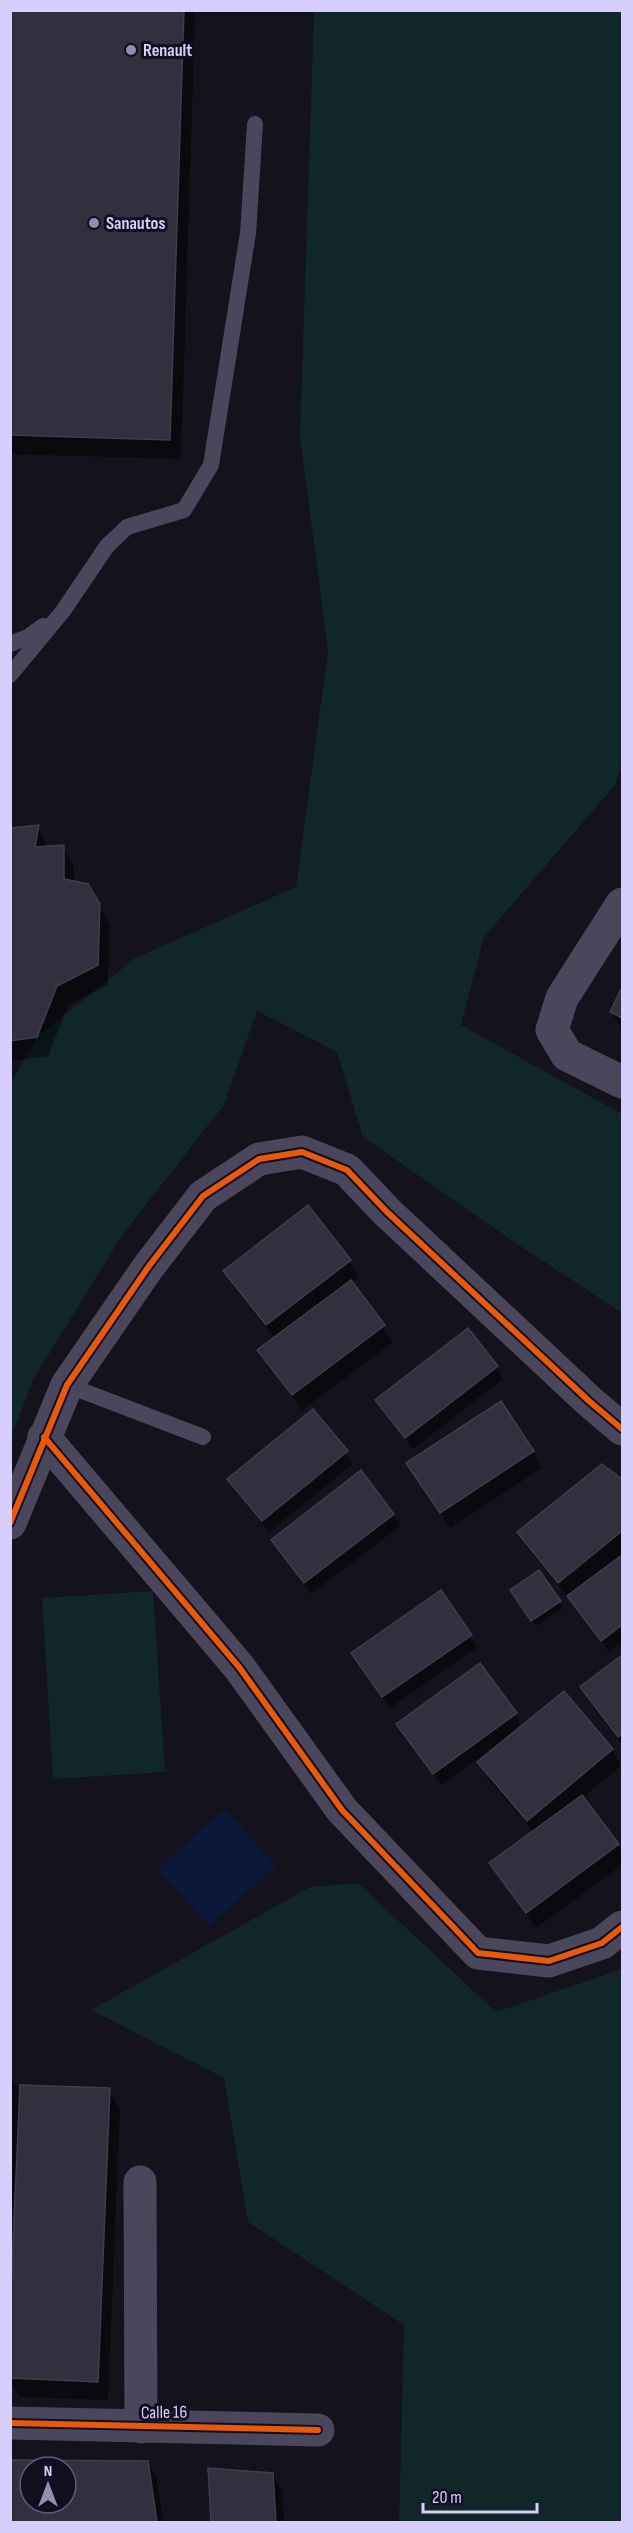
<svg xmlns="http://www.w3.org/2000/svg" width="633" height="2533" viewBox="0 0 633 2533" font-family="'Sofia Sans Condensed',sans-serif">
<style>
.green{fill:#112628}
.water{fill:#0c1839}
.shadow{fill:#0007;fill-rule:evenodd}
.building{fill:#322f3e;stroke:#413c4f;stroke-width:1.5;fill-rule:evenodd}
.lines{fill:none;stroke-linecap:round;stroke-linejoin:round}
.lane{stroke:#4a475c;stroke-width:16}
.street{stroke:#4a475c;stroke-width:33}
.cycleway-casing{stroke:#120e20;stroke-width:10}
.cycleway{stroke:#e8590c;stroke-width:6}
.poi-dot{fill:#938cae;stroke:#120e20;stroke-width:2}
.labels{text-anchor:middle;stroke-width:6;stroke-linejoin:round;paint-order:stroke}
.poi-label{font-size:18px;font-weight:bold;fill:#d7cefd;stroke:#120e20;text-anchor:start}
.street-label{font-size:18px;fill:#d7cefd;stroke:#120e20}
</style>
<rect width="100%" height="100%" fill="#14121c"/>
<path class="green" d="M314 11H622V764L615 785 484 937 461 1025 622 1114V1313L511 1240 363 1137 337 1052 257 1011 224 1105 123 1234 34 1378 11 1438V1082L37 1037 135 958 296 887 328 651 300 436Z
M153 1591 165 1772 53 1779 42 1598Z
M358 1883 496 2012 622 1969V2522H399L404 2325 248 2222 224 2078 91 2010 310 1887Z"/>
<path class="water" d="M225 1809 276 1866 209 1926 157 1869Z"/>
<path class="shadow" d="M10 10H193L195 14 181 459 10 454Z
M38 827 48 848 63 847 74 866V883L87 886 110 925 108 985 68 1005 48 1056 10 1061V829Z
M622 990V1029L611 1012Z
M350 1261 359 1277 351 1283 393 1342 302 1410 259 1350 275 1339 234 1287 225 1271Z
M496 1367 503 1379 413 1449 377 1400Z
M313 1411 353 1464 269 1532 229 1479Z
M533 1452 542 1468 450 1528 418 1480Z
M602 1466 622 1481V1642L609 1652 569 1597 568 1598 528 1548 519 1532Z
M393 1514 400 1526 311 1594 273 1540Z
M539 1572 563 1608 536 1626 515 1596Z
M470 1636 477 1647 390 1708 360 1665Z
M622 1657V1745L591 1704 582 1688Z
M479 1665 523 1727 612 1750 621 1766 582 1798 618 1845 622 1853V1865L536 1928 491 1863 534 1832 488 1779 479 1763 504 1742 503 1740 441 1785 397 1724Z
M10 2075 21 2092 109 2090 120 2109 108 2400 20 2397 10 2380 18 2177H15L10 2232Z
M10 2462 147 2463 157 2479 163 2522H10ZM30 2467H66V2503H30Z
M209 2470 272 2474 282 2491 284 2522H212Z"/>
<path class="building" d="M10 10H184L170 440 10 435Z
M39 825 35 847 64 845V879L88 884 100 904 98 965 57 986 37 1037 10 1041V828Z
M622 987V1018L610 1012Z
M308 1205 351 1260 266 1325 223 1271Z
M351 1280 385 1325 292 1395 257 1350Z
M468 1328 498 1366 405 1438 375 1400Z
M501 1401 534 1451 440 1513 406 1463Z
M313 1409 348 1451 262 1521 227 1479Z
M602 1464 622 1479V1531L558 1583 517 1532Z
M361 1470 394 1514 304 1583 271 1540Z
M622 1555V1625L601 1641 567 1596Z
M539 1570 561 1601 531 1621 510 1590Z
M441 1590 472 1635 382 1697 351 1653Z
M622 1655V1734L618 1737 580 1687Z
M480 1663 517 1713 433 1774 396 1724Z
M564 1691 613 1749 527 1821 477 1762Z
M582 1795 619 1844 526 1913 489 1863Z
M20 2085 110 2088 98 2382 10 2378V2311Z
M10 2460 148 2461 157 2522H10ZM30 2467H66V2503H30Z
M208 2468 273 2473 276 2522H211Z"/>
<g class="lines">
<path class="lane" d="M10 644 28 637 43 626
M10 675 63 611 107 546 127 527 184 510 211 465 248 233 255 124
M67 1385 203 1437"/>
<path class="street" d="M622 904 562 998 552 1030 567 1055 622 1082
M44 1437 239 1667 342 1810 478 1953 549 1961 602 1943 622 1927
M10 1523 67 1385 149 1266 203 1196 259 1159 302 1152 347 1170 387 1212 589 1401 622 1429
M140 2182 141 2427
M10 2423 318 2430"/>
<g class="cycleway-casing">
<path id="cycleway" d="M44 1437 239 1667 342 1810 478 1953 549 1961 602 1943 622 1927
M10 1523 67 1385 149 1266 203 1196 259 1159 302 1152 347 1170 387 1212 589 1401 622 1429
M10 2423 318 2430"/>
</g>
<use href="#cycleway" class="cycleway"/>
</g>
<g class="poi-dot">
<circle cx="131" cy="50" r="6"/>
<circle cx="94" cy="223" r="6"/>
</g>
<g class="labels">
<g class="poi-label">
<text x="143" y="56">Renault</text>
<text x="106" y="229">Sanautos</text>
</g>
<g class="street-label">
<text transform="translate(164 2412) rotate(-1)" y="6">Calle 16</text>
</g>
</g>
<rect width="633" height="2533" fill="none" stroke="#d7cefd" stroke-width="24"/>
<g transform="translate(48 2485)"><circle r="28" fill="#120e20" stroke="#615b78" stroke-width="1.5"/>
<path d="M0-4.5L10 22L0 15L-10 22Z" fill="#938cae"/>
<text y="-9" font-size="16" font-weight="bold" text-anchor="middle" fill="#d7cefd">N</text>
</g>
<path d="M423 2503v9h114v-9" fill="none" stroke="#d7cefd" stroke-width="3"/>
<text x="432" y="2503" font-size="18" fill="#d7cefd" stroke="#120e20" stroke-width="4.5" paint-order="stroke">20 m</text>
</svg>
